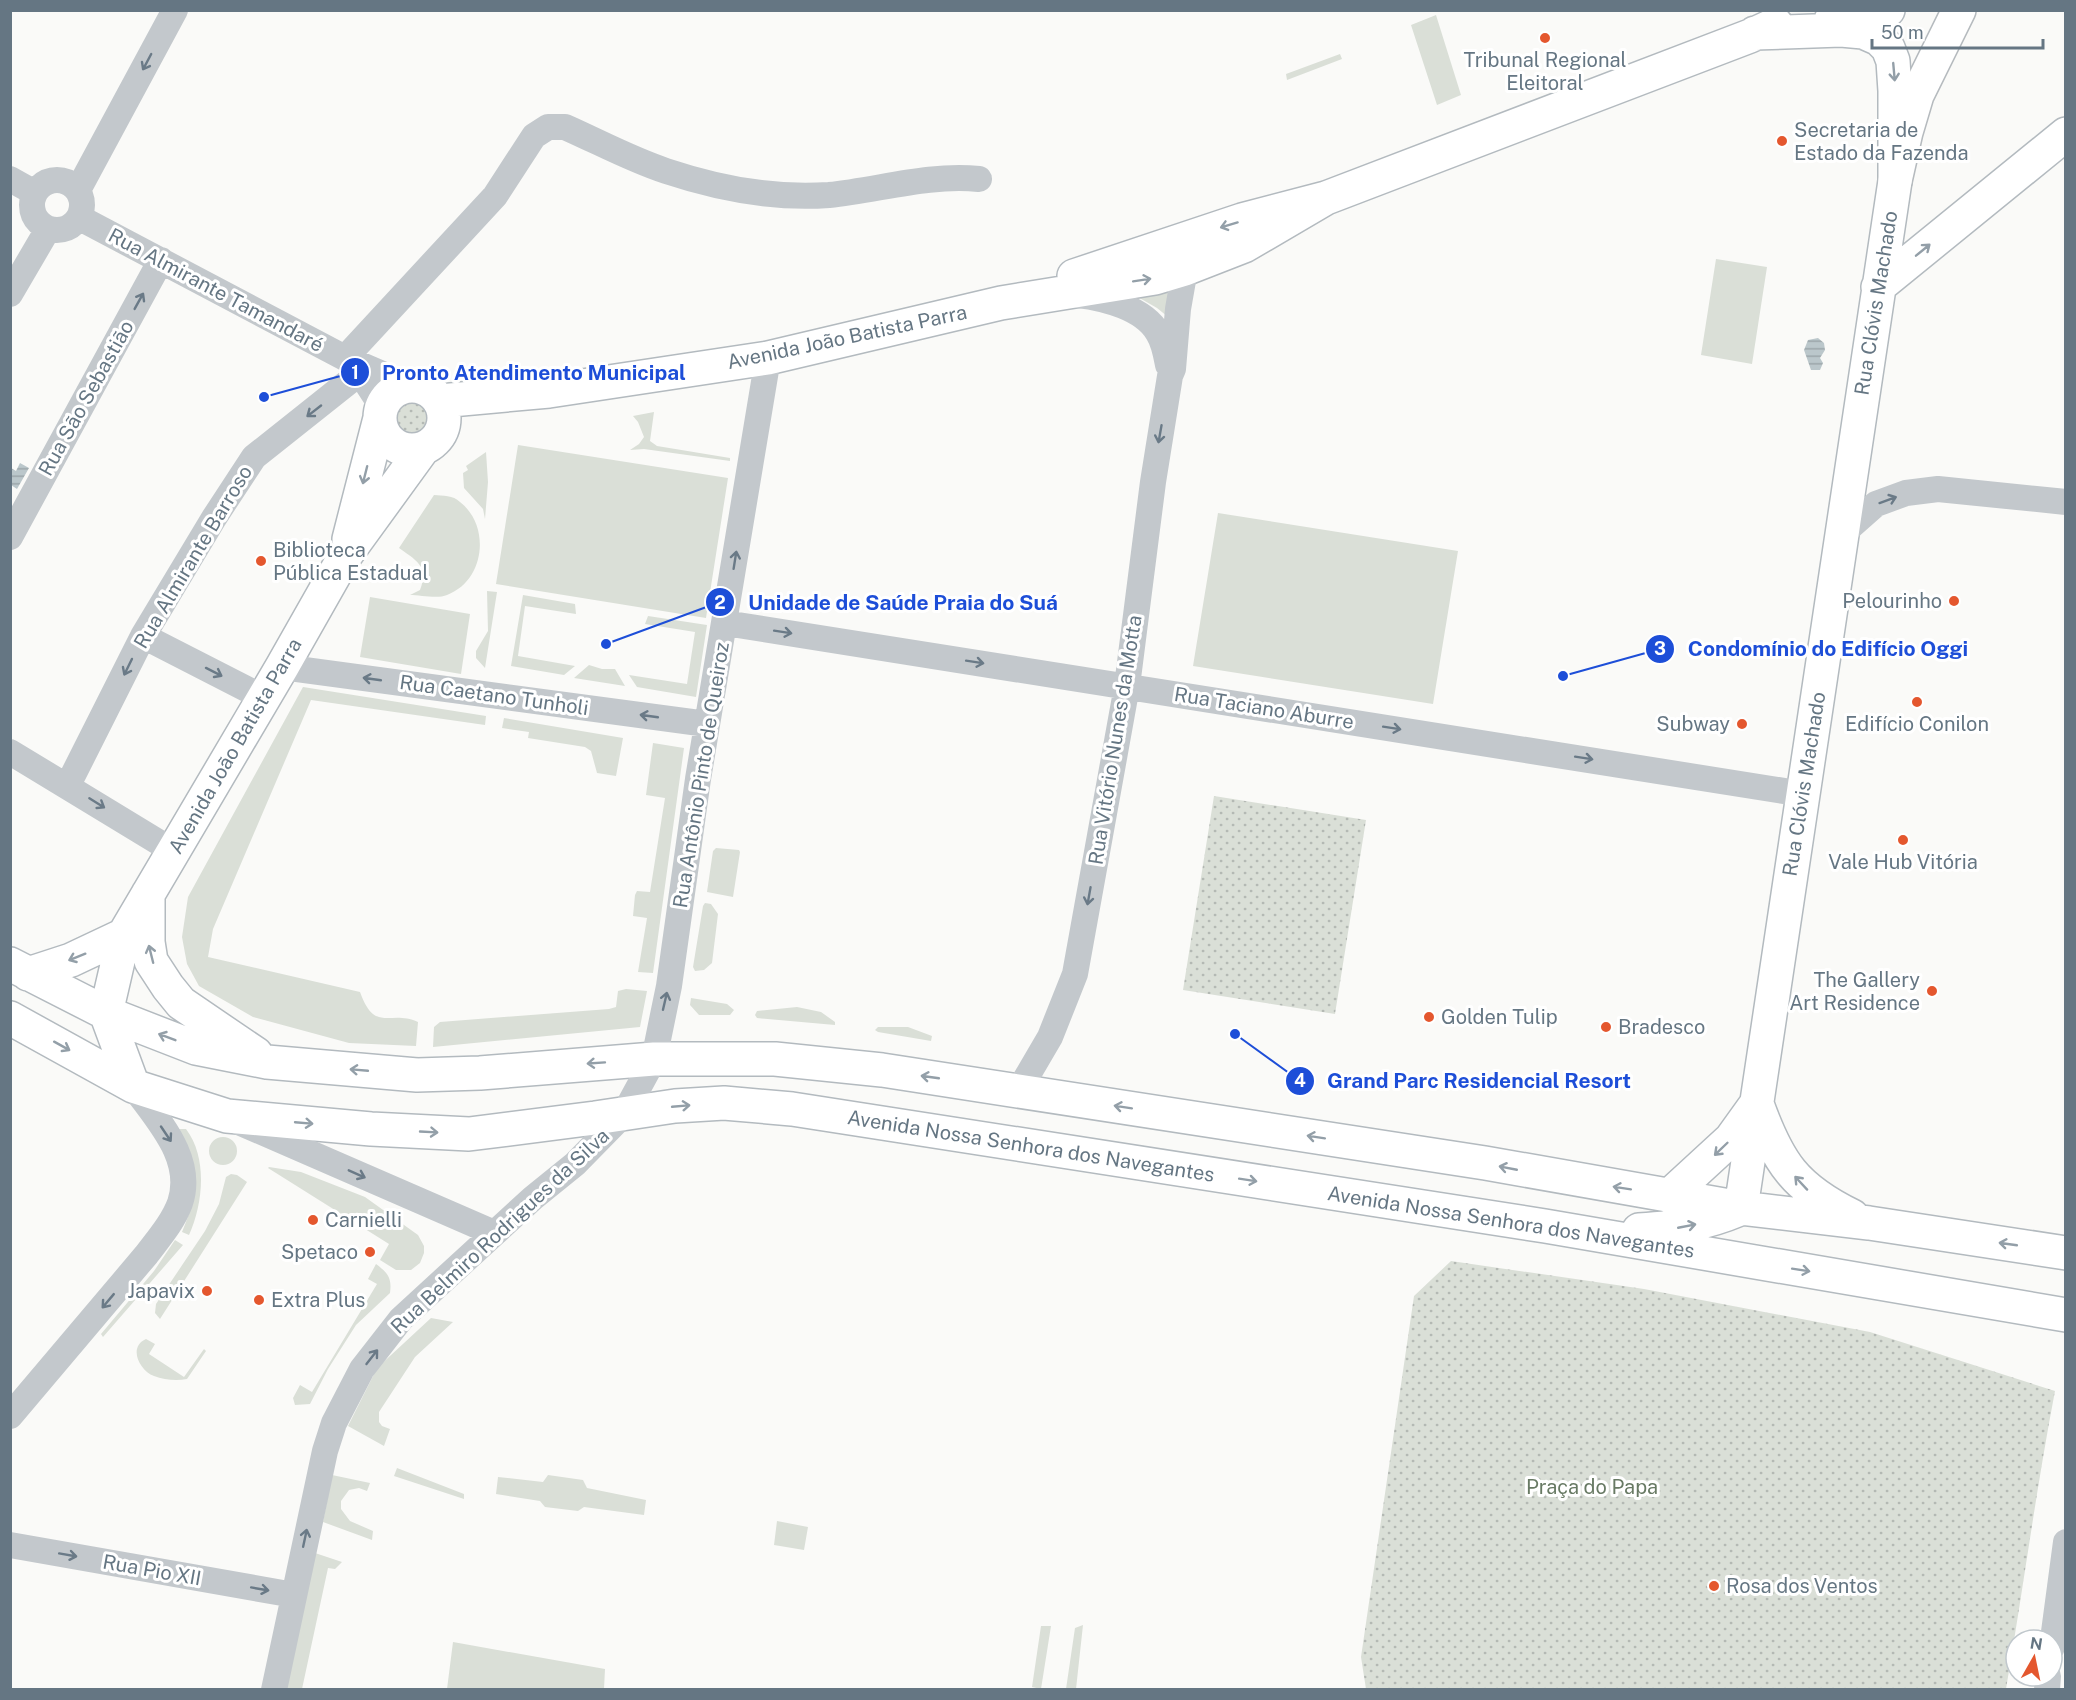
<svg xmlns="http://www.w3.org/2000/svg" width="2076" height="1700" viewBox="0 0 2076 1700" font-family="'Public Sans',sans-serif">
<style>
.green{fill:#dadfd7}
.park{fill:url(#park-dots)}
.water{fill:url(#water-rules)}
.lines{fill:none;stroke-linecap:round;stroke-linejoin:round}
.secondary-casing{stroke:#b3babf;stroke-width:36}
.primary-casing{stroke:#b5babe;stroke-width:36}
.street{stroke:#c3c8cc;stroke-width:26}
.secondary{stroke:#fff;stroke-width:33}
.primary{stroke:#fff;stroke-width:33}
.oneway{stroke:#6a7a87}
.oneway2{stroke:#939fa8}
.poi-dot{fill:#e4572e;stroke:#fff;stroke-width:2}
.labels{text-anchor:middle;stroke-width:6;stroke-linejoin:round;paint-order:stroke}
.poi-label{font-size:20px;fill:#657683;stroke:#fff;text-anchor:start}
.street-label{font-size:20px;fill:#657683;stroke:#fff}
.park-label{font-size:20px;fill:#687a64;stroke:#fff}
.leader{fill:none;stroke:#1d4ed8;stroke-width:2}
.callout-dot{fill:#1d4ed8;stroke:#fff;stroke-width:2}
.mark-label{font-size:18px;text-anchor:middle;font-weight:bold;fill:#fff}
.callout-label{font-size:21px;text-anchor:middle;font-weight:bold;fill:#1d4ed8;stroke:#fff;stroke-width:6;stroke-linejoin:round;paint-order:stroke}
</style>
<defs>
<pattern id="park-dots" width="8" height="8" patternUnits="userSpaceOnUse" patternTransform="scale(1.5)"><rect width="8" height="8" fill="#dadfd7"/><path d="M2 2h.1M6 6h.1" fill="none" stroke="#b4b9b4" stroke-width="1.8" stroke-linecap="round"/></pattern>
<pattern id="water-rules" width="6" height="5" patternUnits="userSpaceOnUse" patternTransform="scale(1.5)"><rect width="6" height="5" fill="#bbc7cb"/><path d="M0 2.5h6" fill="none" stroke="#9ca6aa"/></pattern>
</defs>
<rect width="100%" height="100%" fill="#fafaf8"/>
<path class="green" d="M1436 15 1461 95 1437 105 1411 25Z
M1340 54 1342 59 1287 80 1286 74Z
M1716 259 1767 267 1752 364 1701 355Z
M1178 273 1173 321 1157 308 1122 288Z
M654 412 650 441 657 446 730 458V461L644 449 630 450 639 444 644 437 638 422 633 416Z
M518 445 728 478 706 618 496 584Z
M486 452 488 482 485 519 483 509 464 488 463 473 468 470 466 466Z
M434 495C443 496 453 495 460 502 491 526 485 581 447 595 438 599 420 595 410 595L420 590C429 566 417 561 399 548Z
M1218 513 1458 551 1433 704 1193 666Z
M487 591 497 592 485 668 476 658V651L488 631Z
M523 595 575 604 576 614 525 606 518 656 575 666 564 675 511 666Z
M370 597 470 614 461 674 360 657Z
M648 616 707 625 696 697 637 687 629 675 687 684 695 632 645 624Z
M589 665 602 669H615L625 686 574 678Z
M303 687 486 716 485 725 311 700 213 929 208 957 360 992C375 1034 390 1009 418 1022L416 1046 349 1043 253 1017 199 986 187 964 182 937 188 897Z
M504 718 623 738 616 776 597 773 591 751 585 747 528 738 529 732 502 728Z
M653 743 684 748 653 973 638 972 647 918 633 916 635 895 637 891 650 892 665 798 646 795Z
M716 848 739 850 740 852 733 897 707 892 713 851Z
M705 903 711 904 718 914 712 963 704 970 695 971 693 967 703 906Z
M626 989 647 991 640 1027 433 1047 434 1027 440 1022 609 1009 616 1007 618 991Z
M691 998 727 1004 734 1010 730 1015H699L690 1005Z
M797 1007 821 1012 835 1022V1025L757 1018 755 1015 757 1011Z
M878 1027H908L932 1036 931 1041 878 1032 875 1030Z
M179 1129H186C208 1158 203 1204 189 1235L182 1232C200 1191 195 1170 179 1129Z
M209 1151a14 14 0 1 1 28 0a14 14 0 1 1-28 0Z
M269 1167 301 1172 365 1197 418 1235 424 1246V1253L420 1263 411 1270H396L380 1260 389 1244 268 1168Z
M231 1174 237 1175 247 1182 160 1319 155 1313 156 1304 205 1231 219 1204 226 1177Z
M175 1240 183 1245 103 1337 101 1334 154 1271Z
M376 1264C388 1273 392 1278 390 1293L356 1325 328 1369 310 1404 295 1405 293 1398 300 1385 312 1392 377 1284 368 1279Z
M431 1318 453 1322 415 1357 379 1412V1422L382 1426 390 1429 384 1446 348 1426 377 1368Z
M146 1339 155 1344 149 1354 184 1377 204 1349 206 1351 187 1379C177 1381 164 1380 154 1376 139 1370 128 1347 146 1339Z
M397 1468 464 1494V1499L394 1476Z
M332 1475 370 1483 367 1491 359 1488 349 1490 341 1501V1509L350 1521 373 1531 372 1540 323 1522Z
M548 1475 583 1480 587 1488 646 1500 644 1515 584 1507 578 1511 545 1507 540 1501 496 1494 498 1477 543 1482Z
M777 1521 808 1527 804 1550 774 1545Z
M312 1552 342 1562 335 1569 328 1568 302 1689 286 1690Z
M1083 1625 1076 1689H1066L1075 1628Z
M1041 1626H1051L1041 1689 1032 1687Z
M453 1642 605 1669 604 1689H447Z"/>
<path class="park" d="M392 419a20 20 0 1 1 40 0a20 20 0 1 1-40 0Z
M1214 796 1366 820 1335 1014 1183 990Z
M1451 1261 1644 1289 1870 1332 2055 1391C2036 1490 2023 1590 2006 1689H1366L1361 1657 1414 1296Z"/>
<path class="water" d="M1818 338 1824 343 1825 350 1820 358 1823 363 1820 370H1811L1804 350 1808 340Z
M20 463 29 468 17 489 11 485V468L16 471Z"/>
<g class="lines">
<g class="secondary-casing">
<path id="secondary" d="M1831 20 1888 10
M1074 276 1242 220 1326 198 1750 36 1776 24
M1878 287 2066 134
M380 418a32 32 0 1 1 64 0a32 32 0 1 1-64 0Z
M440 401 549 391 768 358 1001 303 1155 278 1185 269 1244 246 1326 198
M349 539 380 418
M148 894V942L151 961 168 987 181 1003 256 1054
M10 964 106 1013 196 1048 267 1062 417 1075 480 1073 654 1059H775L882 1070 1485 1163 1741 1208 1869 1223 2066 1253
M28 974 71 960 124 935
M106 1013 124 935 282 667 345 556 422 450
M106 1013 133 1086
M10 1018 133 1086 227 1116 371 1129 469 1134 595 1118 675 1106 724 1103 792 1109 1545 1226 2066 1315
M1757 1104C1778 1163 1795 1188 1852 1216
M1669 1196 1731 1139 1754 1107
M1741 1208 1895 181V91L1893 61 1888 48 1879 39 1863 32 1841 30 1755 33
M1639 1230C1679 1227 1702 1225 1740 1209"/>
</g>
<g class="primary-casing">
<path id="primary" d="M1895 181 1906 132 1917 95 1959 10"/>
</g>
<path class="street" d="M10 179 35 193
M32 205a25 25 0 1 1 50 0a25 25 0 1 1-50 0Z
M78 190 175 10
M80 218 345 358 410 386
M10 294 48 229
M1078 295C1104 298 1144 308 1158 333 1164 342 1166 354 1168 365
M345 358 495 196 534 136 548 127H565C599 142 632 160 666 171 717 188 775 199 829 195 879 190 928 174 979 179
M353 362 382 407
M1842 534 1876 504 1906 493 1938 489 2066 502
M10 537 161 260
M725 623 1803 794
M143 636 264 698
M282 667 707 724
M10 752 173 851
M68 785 143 636 214 518 254 457 366 368
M1019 1090 1050 1037 1075 974 1127 686 1153 482 1170 376 1173 369 1178 309 1188 252
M241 1123 494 1233
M10 1416 147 1254C159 1238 173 1222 180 1203 195 1158 157 1120 133 1086
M10 1545 294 1595
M2052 1647 2066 1542
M274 1690 325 1451 334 1423 362 1369 401 1319 533 1198 575 1164 624 1114 654 1059 669 986 698 779 768 358
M2047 1690 2048 1676"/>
<use href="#secondary" class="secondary"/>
<use href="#primary" class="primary"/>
</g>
<defs><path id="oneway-shaft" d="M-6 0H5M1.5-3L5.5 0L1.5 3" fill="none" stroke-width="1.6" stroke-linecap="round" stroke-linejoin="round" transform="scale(1.5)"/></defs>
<g class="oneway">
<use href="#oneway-shaft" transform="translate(147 62) rotate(118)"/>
<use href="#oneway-shaft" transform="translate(139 301) rotate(-61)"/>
<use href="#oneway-shaft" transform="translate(314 411) rotate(142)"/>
<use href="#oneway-shaft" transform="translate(1160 434) rotate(100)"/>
<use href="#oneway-shaft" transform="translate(1888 500) rotate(-20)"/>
<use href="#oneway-shaft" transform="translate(735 560) rotate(-81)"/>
<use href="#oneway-shaft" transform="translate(783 632) rotate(9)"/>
<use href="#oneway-shaft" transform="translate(975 662) rotate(9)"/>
<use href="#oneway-shaft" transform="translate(128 667) rotate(116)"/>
<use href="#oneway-shaft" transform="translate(214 672) rotate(27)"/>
<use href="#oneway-shaft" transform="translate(372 679) rotate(-172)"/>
<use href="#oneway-shaft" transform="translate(649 716) rotate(-172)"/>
<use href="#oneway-shaft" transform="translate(1392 728) rotate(9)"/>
<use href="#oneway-shaft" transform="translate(1584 758) rotate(9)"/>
<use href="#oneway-shaft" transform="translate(97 803) rotate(32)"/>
<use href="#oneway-shaft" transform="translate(1089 896) rotate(100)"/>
<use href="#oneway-shaft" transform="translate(665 1001) rotate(-77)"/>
<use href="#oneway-shaft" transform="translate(166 1134) rotate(56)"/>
<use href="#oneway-shaft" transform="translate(357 1174) rotate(24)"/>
<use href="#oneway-shaft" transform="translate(108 1301) rotate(130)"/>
<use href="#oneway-shaft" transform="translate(372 1357) rotate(-52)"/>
<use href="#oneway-shaft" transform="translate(305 1538) rotate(-78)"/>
<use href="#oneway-shaft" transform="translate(68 1555) rotate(10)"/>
<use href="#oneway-shaft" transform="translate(260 1589) rotate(10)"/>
</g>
<g class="oneway2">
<use href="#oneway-shaft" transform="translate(1894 72) rotate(85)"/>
<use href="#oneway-shaft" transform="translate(1229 225) rotate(163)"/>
<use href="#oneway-shaft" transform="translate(1923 250) rotate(-39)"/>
<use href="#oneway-shaft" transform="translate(1142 280) rotate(-9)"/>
<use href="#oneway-shaft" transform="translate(365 475) rotate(104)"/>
<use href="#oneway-shaft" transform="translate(151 954) rotate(-104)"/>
<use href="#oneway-shaft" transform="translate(77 957) rotate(158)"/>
<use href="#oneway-shaft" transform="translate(167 1037) rotate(-159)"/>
<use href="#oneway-shaft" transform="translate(62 1046) rotate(29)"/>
<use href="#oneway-shaft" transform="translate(596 1063) rotate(176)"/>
<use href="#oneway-shaft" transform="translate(359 1070) rotate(-175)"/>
<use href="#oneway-shaft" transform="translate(930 1077) rotate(-172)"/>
<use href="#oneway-shaft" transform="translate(681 1106) rotate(-5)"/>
<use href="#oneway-shaft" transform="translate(1123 1107) rotate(-171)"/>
<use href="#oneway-shaft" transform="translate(304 1123) rotate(5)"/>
<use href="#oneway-shaft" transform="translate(429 1132) rotate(3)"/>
<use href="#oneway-shaft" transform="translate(1316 1137) rotate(-171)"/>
<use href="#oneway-shaft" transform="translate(1721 1149) rotate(136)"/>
<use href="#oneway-shaft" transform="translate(1508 1168) rotate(-169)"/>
<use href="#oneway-shaft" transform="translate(1248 1180) rotate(9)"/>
<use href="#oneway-shaft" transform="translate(1801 1183) rotate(-133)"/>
<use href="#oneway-shaft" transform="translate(1622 1188) rotate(-171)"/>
<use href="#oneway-shaft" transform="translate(1687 1226) rotate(-11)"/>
<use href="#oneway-shaft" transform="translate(2008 1244) rotate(-172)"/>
<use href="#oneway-shaft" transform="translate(1801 1270) rotate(9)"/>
</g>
<g class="poi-dot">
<circle cx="1545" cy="38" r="6"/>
<circle cx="1782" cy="141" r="6"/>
<circle cx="261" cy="561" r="6"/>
<circle cx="1954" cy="601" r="6"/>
<circle cx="1917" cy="702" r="6"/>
<circle cx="1742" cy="724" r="6"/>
<circle cx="1903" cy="840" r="6"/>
<circle cx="1932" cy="991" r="6"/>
<circle cx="1429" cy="1017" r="6"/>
<circle cx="1606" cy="1027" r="6"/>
<circle cx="313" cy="1220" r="6"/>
<circle cx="370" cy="1252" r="6"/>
<circle cx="207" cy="1291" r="6"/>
<circle cx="259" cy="1300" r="6"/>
<circle cx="1714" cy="1586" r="6"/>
</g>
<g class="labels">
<g class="poi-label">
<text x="1545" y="67" text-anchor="middle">Tribunal Regional<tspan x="1545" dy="23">Eleitoral</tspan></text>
<text x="1794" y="137">Secretaria de<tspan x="1794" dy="23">Estado da Fazenda</tspan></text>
<text x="273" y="557">Biblioteca<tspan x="273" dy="23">Pública Estadual</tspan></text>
<text x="1942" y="608" text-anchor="end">Pelourinho</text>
<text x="1730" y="731" text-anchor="end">Subway</text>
<text x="1917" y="731" text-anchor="middle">Edifício Conilon</text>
<text x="1903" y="869" text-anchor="middle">Vale Hub Vitória</text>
<text x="1920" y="987" text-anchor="end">The Gallery<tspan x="1920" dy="23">Art Residence</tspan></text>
<text x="1441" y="1024">Golden Tulip</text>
<text x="1618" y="1034">Bradesco</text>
<text x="325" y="1227">Carnielli</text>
<text x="358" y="1259" text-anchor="end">Spetaco</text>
<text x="195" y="1298" text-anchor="end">Japavix</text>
<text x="271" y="1307">Extra Plus</text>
<text x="1726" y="1593">Rosa dos Ventos</text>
</g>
<g class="street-label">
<text transform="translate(216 290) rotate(28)" y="7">Rua Almirante Tamandaré</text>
<text transform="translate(1876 303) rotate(-81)" y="7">Rua Clóvis Machado</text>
<text transform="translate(847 337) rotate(-12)" y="7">Avenida João Batista Parra</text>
<text transform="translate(86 398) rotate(-61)" y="7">Rua São Sebastião</text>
<text transform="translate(193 557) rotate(-59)" y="7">Rua Almirante Barroso</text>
<text transform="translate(494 695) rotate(8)" y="7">Rua Caetano Tunholi</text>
<text transform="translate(1264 708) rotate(9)" y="7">Rua Taciano Aburre</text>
<text transform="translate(1115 740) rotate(-81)" y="7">Rua Vitório Nunes da Motta</text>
<text transform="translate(235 746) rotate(-60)" y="7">Avenida João Batista Parra</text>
<text transform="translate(701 775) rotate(-81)" y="7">Rua Antônio Pinto de Queiroz</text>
<text transform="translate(1804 784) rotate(-81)" y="7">Rua Clóvis Machado</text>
<text transform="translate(1031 1146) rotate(9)" y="7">Avenida Nossa Senhora dos Navegantes</text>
<text transform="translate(1511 1222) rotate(9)" y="7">Avenida Nossa Senhora dos Navegantes</text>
<text transform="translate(500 1231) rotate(-43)" y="7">Rua Belmiro Rodrigues da Silva</text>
<text transform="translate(152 1570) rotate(10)" y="7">Rua Pio XII</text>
</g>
<g class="park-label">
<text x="1592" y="1494">Praça do Papa</text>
</g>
</g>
<path class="leader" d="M264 397L355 372M606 644L720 602M1563 676L1660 649M1235 1034L1300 1081"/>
<g class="callout-dot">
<circle cx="264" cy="397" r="6"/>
<circle cx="606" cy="644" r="6"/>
<circle cx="1563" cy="676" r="6"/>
<circle cx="1235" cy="1034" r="6"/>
<circle cx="355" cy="372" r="15"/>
<circle cx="720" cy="602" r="15"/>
<circle cx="1660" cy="649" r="15"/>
<circle cx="1300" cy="1081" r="15"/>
</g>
<g class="mark-label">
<text x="355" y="379">1</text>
<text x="720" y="609">2</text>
<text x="1660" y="655">3</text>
<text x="1300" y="1087">4</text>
</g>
<g class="callout-label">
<text x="534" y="380">Pronto Atendimento Municipal</text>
<text x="903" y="610">Unidade de Saúde Praia do Suá</text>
<text x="1828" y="656">Condomínio do Edifício Oggi</text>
<text x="1479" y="1088">Grand Parc Residencial Resort</text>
</g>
<rect width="2076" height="1700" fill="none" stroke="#657683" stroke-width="24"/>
<g transform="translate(2034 1658) rotate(9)"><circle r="28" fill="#ffffff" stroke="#c1c8cd" stroke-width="1.5"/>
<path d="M0-4.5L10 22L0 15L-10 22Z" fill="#e4572e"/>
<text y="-9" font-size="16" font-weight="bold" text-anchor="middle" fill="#657683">N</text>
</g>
<path d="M1872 39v9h171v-9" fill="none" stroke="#657683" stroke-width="3"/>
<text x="1881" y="39" font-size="18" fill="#657683" stroke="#ffffff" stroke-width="4.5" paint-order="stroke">50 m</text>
</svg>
